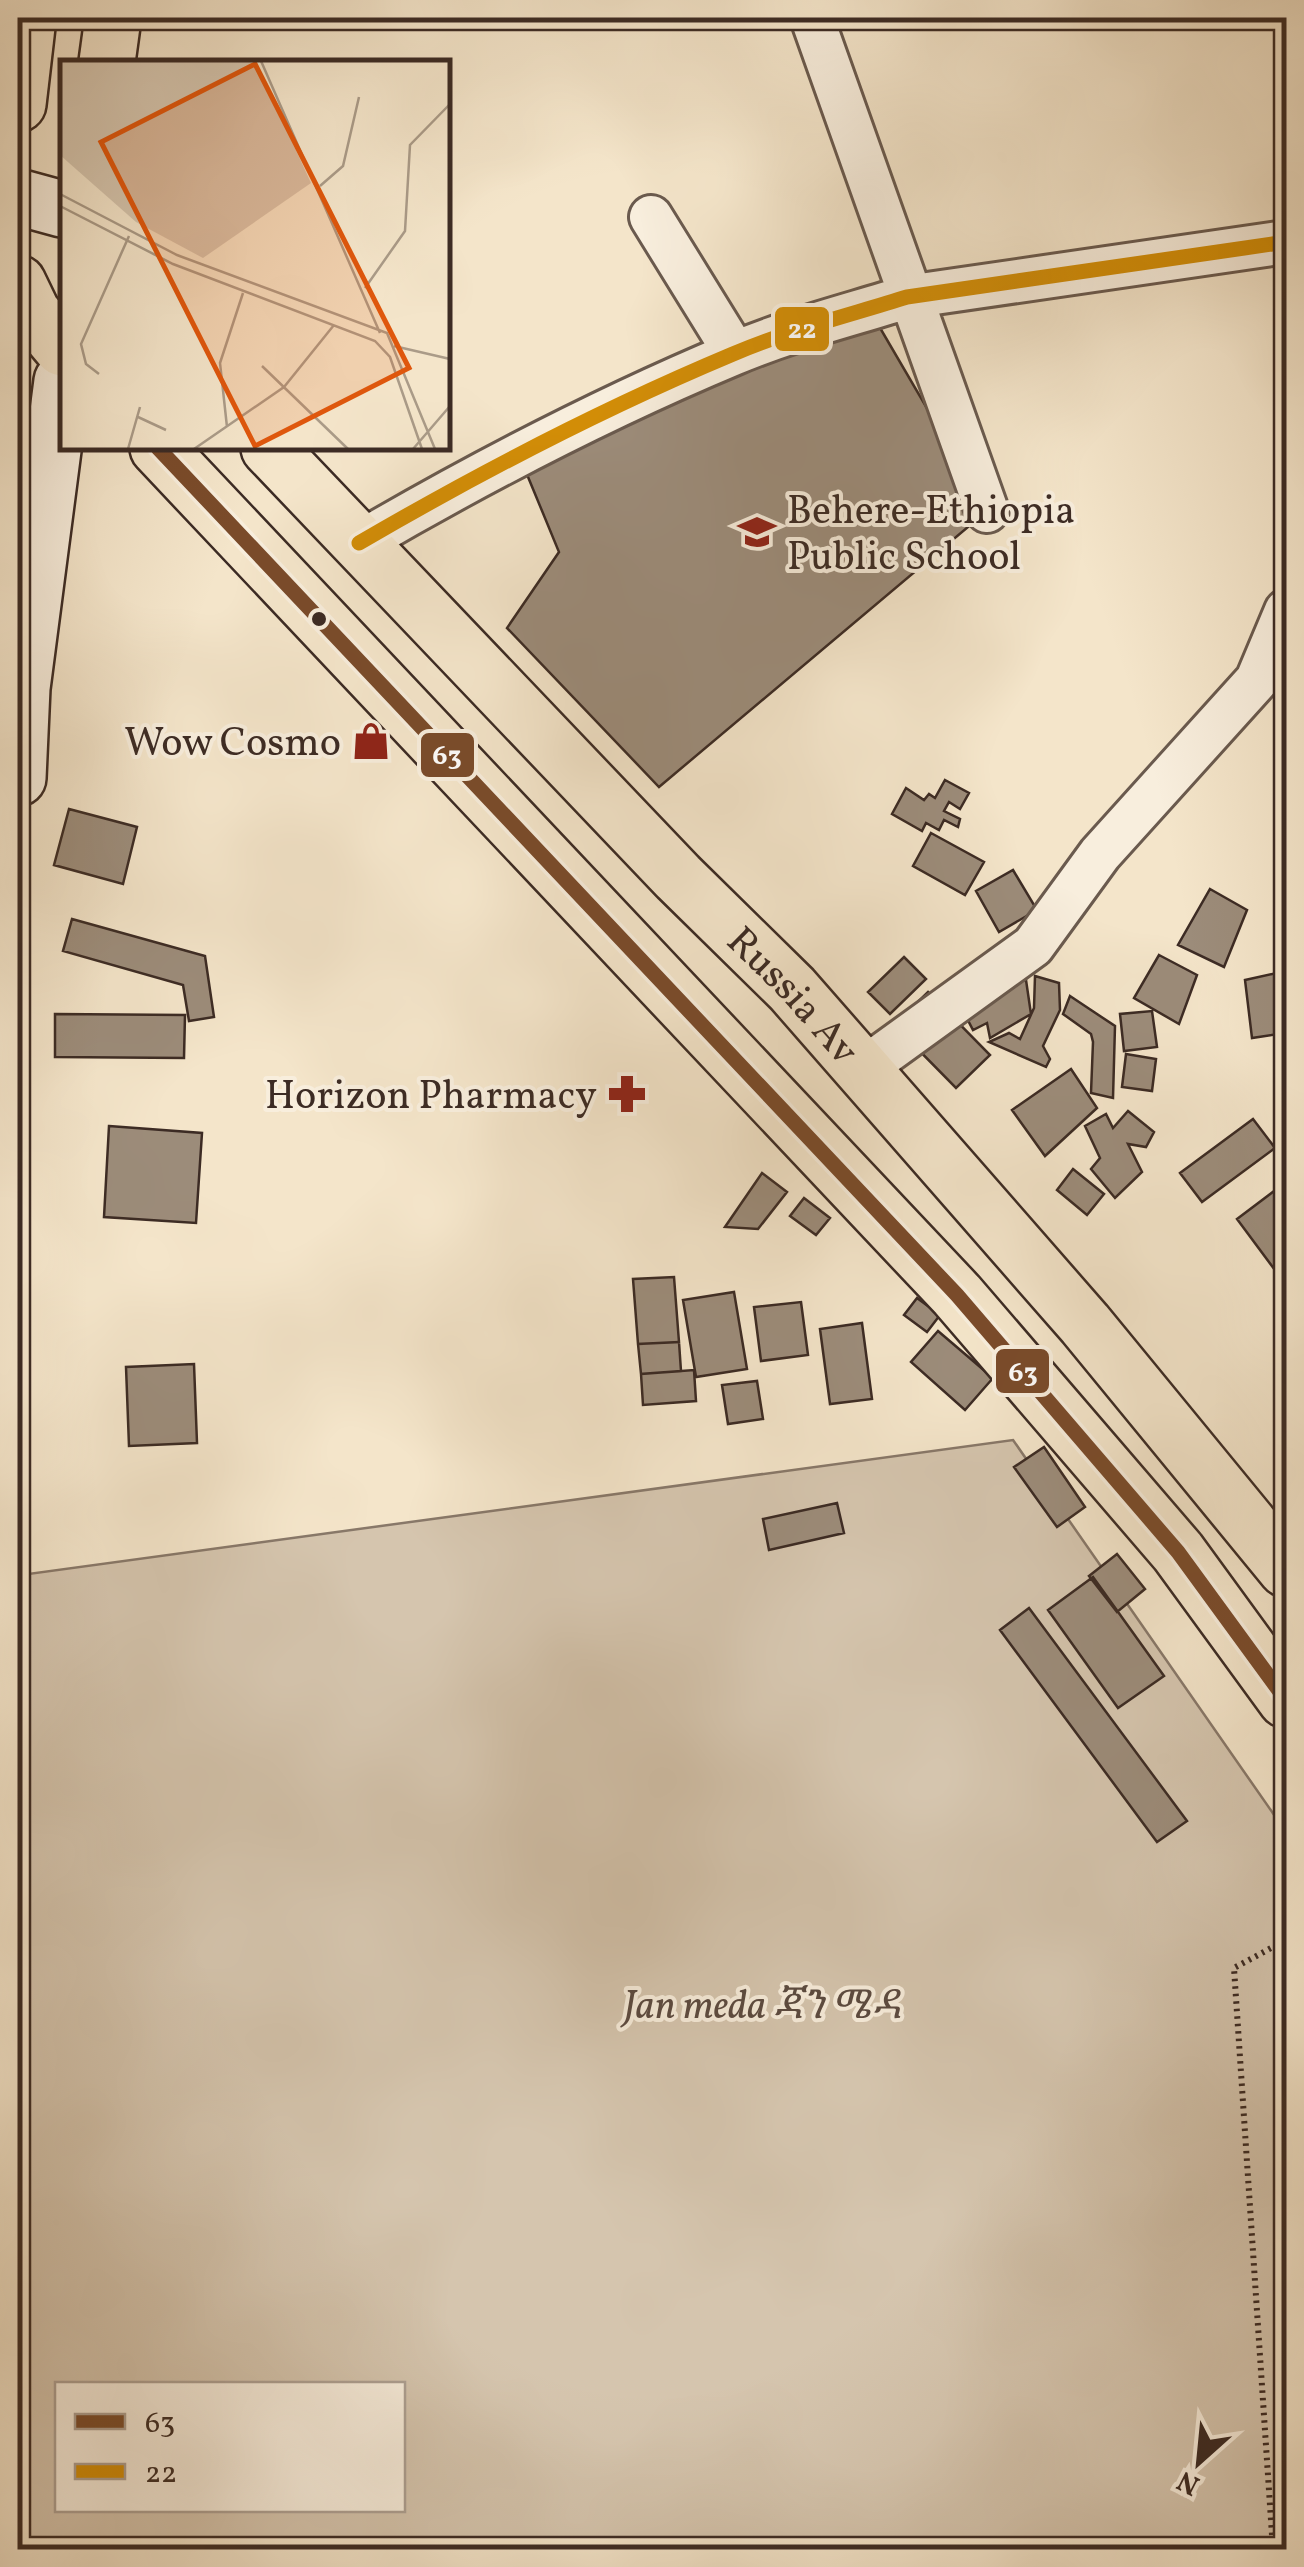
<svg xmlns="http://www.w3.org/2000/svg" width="1304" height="2567" viewBox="0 0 1304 2567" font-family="Vollkorn,'Noto Serif Ethiopic',serif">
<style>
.green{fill:#d5c5ae;stroke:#887869;stroke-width:2.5;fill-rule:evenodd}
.building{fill:#9c8c7a;stroke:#3c2b24;stroke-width:2.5}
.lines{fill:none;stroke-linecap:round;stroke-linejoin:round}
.street-casing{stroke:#6a5a4e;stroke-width:48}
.secondary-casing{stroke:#3c2b24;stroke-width:60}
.primary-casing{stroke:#3c2b24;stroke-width:60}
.path{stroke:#3c2b24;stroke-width:6;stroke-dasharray:2.5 5;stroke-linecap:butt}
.street{stroke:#f8eedd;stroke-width:42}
.secondary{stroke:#f8eedd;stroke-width:55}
.primary{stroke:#f4e5ca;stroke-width:55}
.bus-1-casing{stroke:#f8eedd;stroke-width:22}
.bus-2-casing{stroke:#f8eedd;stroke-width:22}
.bus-1{stroke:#7a4b2a;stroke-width:15}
.bus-2{stroke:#d28d07;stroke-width:15}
.bus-dot{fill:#3c2b24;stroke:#f8eedd;stroke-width:4}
.labels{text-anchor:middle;stroke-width:8;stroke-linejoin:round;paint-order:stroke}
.poi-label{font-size:40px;fill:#3c2b24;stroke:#f8eedd;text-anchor:end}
.street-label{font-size:40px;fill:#3c2b24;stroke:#f8eedd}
.park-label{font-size:40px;font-style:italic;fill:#5b4a40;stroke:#f8eedd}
.inset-road{fill:none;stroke:#aa9b88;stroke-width:2.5}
.view{fill:#df570d;fill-opacity:0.15;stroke:#df570d;stroke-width:5}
.inset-edge{fill:none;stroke:#3c2b24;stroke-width:5}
.line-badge{stroke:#f8eedd;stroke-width:4}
.badge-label{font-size:28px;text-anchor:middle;font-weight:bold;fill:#fff}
</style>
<rect width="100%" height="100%" fill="#f4e5ca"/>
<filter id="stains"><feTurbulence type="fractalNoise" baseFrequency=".002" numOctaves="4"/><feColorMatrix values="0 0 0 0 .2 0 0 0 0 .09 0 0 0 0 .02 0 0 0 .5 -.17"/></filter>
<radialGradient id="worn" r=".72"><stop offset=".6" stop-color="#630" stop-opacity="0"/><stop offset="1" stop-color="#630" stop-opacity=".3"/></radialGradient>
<path class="green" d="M1013 1440 1286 1832V2549L18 2550V1863L28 1574ZM58 2384H402V2510H58Z"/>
<path class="building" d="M869 309 987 511 659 787 507 628 559 552 526 472Z
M945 780 969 793 960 809 949 802 944 811 960 819 958 827 944 820 939 830 926 823 922 831 892 814 906 788 924 800 929 794 935 798Z
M69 809 137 827 123 884 54 865Z
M931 833 984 862 965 895 913 866Z
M1013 870 1037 910 999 932 976 891Z
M1210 889 1247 910 1224 967 1178 945Z
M72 919 205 956 214 1017 189 1021 183 985 63 951Z
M1159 955 1197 975 1179 1024 1134 998Z
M904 957 926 979 890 1014 868 992Z
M1286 971V1033L1252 1038 1245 980Z
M1035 976 1059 983 1060 1010 1043 1046 1050 1059 1046 1067 989 1042 1009 1033 1020 1039 1034 1008Z
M1026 980 1031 1014 990 1038 987 1023 973 1030 958 1001 1004 981Z
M928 992 990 1055 956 1088 894 1025Z
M1070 996 1115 1026 1113 1098 1091 1093 1093 1042 1091 1034 1063 1014Z
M1152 1011 1157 1047 1124 1051 1120 1014Z
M55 1014 185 1015 184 1058 55 1057Z
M1126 1054 1156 1059 1152 1091 1122 1087Z
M1071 1069 1097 1108 1045 1156 1012 1110Z
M1128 1111 1154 1132 1146 1147 1128 1144 1142 1172 1115 1198 1091 1169 1100 1158 1085 1126 1106 1114 1113 1128Z
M1253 1119 1275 1148 1202 1202 1180 1173Z
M109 1126 202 1133 196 1223 104 1217Z
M1073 1169 1104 1194 1087 1215 1057 1190Z
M762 1173 787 1192 758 1229 725 1227Z
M1286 1182V1285L1237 1219Z
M804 1198 830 1218 816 1235 790 1216Z
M674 1277 679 1342 638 1344 633 1279Z
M734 1292 747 1369 696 1377 683 1300Z
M917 1298 940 1315 927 1332 904 1315Z
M801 1302 808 1355 761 1361 754 1307Z
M862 1323 872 1399 830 1404 820 1329Z
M938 1331 993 1378 965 1410 911 1362Z
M679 1342 681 1371 641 1374 638 1344Z
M194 1364 197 1443 129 1446 126 1367Z
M694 1370 696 1401 643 1405 641 1374Z
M757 1381 763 1419 728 1424 722 1385Z
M1044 1447 1085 1507 1057 1527 1014 1467Z
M837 1503 844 1533 769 1550 763 1519Z
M1117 1554 1145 1589 1117 1612 1089 1576Z
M1093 1577 1164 1676 1118 1708 1048 1610Z
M1029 1608 1187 1821 1157 1842 1000 1630Z"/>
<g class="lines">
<g class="street-casing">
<path id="street" d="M812 18 987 511
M651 217 735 353
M359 543C479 473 604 408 733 354 789 330 850 315 907 297L1286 242
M863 1069 1033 946 1100 854 1257 680 1286 611"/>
</g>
<g class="secondary-casing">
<path id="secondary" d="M18 197 62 209
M18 778 22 688 62 381"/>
</g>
<g class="primary-casing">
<g id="primary">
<path d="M107 62 113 18"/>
<path d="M18 104 28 18"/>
<path d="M18 283 32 312 62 348"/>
<path d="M158 448 957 1295 1178 1552 1286 1700"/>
<path id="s1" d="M269 448 678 877 792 989 1085 1324 1286 1569"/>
</g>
</g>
<path class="path" d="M1273 2550 1234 1968 1286 1940"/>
<use href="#street" class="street"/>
<use href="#secondary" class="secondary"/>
<use href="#primary" class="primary"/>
<g class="bus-1-casing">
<path id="bus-1" d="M158 448 957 1295 1178 1552 1286 1700"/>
</g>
<g class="bus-2-casing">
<path id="bus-2" d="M359 543C479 473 604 408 733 354 789 330 850 315 907 297L1286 242"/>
</g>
<use href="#bus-1" class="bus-1"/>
<use href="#bus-2" class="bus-2"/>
</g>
<defs>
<g id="school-bare" transform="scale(3)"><path d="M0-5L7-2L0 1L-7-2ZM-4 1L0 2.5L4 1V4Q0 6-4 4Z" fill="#8f2418" stroke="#f8eedd" stroke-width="2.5" paint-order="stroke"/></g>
<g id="shop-bare" transform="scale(3)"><path d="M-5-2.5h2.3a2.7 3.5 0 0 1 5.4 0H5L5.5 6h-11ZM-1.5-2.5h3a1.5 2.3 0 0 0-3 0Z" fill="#8f2418" stroke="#f8eedd" stroke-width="2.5" paint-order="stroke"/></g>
<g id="pharmacy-bare" transform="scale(3)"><path d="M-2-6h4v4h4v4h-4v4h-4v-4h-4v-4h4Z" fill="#8f2418" stroke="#f8eedd" stroke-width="2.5" paint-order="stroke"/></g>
</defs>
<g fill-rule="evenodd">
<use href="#school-bare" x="757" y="532"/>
<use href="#shop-bare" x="371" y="741"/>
<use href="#pharmacy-bare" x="627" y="1094"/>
</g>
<circle class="bus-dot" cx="319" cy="619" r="9"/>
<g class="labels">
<g class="poi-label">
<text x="787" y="523" text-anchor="start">Behere-Ethiopia<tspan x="787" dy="46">Public School</tspan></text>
<text x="341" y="755">Wow Cosmo</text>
<text x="597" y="1108">Horizon Pharmacy</text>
</g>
<g class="street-label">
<text dy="14" stroke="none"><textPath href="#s1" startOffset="758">Russia Av</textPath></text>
</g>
<g class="park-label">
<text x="762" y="2018">Jan meda ጃን ሜዳ</text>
</g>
</g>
<g transform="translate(60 60)">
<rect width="390" height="390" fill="#f4e5ca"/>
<path d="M0 1H195L251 123 143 198 76 162 0 95Z" fill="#d5c5ae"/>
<path class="inset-road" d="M201 1 320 273M260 126 283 106 299 37M0 134 117 195 327 273 375 389M0 146 113 204 315 281 330 297 362 389M305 228 345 171 350 85 390 44M334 286 390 299M202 306 288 389M39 314 26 304 21 284 69 176M78 357 106 370M167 367 160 303 183 233M68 389 80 347M134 389 224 327 274 265M353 389 390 346"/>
<path class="view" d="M195 4 349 308 195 386 41 82Z"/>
<rect width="390" height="390" class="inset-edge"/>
</g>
<g class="line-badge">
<rect x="773" y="305" width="58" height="48" rx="10" fill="#d28d07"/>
<rect x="419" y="731" width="57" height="48" rx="10" fill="#7a4b2a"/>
<rect x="994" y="1347" width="57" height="48" rx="10" fill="#7a4b2a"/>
</g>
<g class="badge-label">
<text x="802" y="338">22</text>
<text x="447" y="764">63</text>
<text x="1023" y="1381">63</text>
</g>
<rect width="1304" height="2567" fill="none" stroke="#f4e5ca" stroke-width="60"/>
<rect x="20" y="20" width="1264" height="2527" fill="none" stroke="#3c2b24" stroke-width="5"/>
<rect x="30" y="30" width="1244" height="2507" fill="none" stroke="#3c2b24" stroke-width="2.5"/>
<rect x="55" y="2382" width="350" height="130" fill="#f8eedd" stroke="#ada093" stroke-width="2.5"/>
<rect x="75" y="2414" width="50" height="15" fill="#7a4b2a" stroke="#ada093" stroke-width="2.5"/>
<text x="145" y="2432" font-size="30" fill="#3c2b24">63</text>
<rect x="75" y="2464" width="50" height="15" fill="#d28d07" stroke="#ada093" stroke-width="2.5"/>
<text x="145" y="2482" font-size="30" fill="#3c2b24">22</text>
<g transform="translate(1199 2462) rotate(207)" stroke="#f8eedd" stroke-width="8" paint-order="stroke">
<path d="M0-8L18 38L0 25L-18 38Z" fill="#3c2b24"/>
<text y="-15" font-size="28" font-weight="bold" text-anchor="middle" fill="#3c2b24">N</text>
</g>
<rect width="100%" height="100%" filter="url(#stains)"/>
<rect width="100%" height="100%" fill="url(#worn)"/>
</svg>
